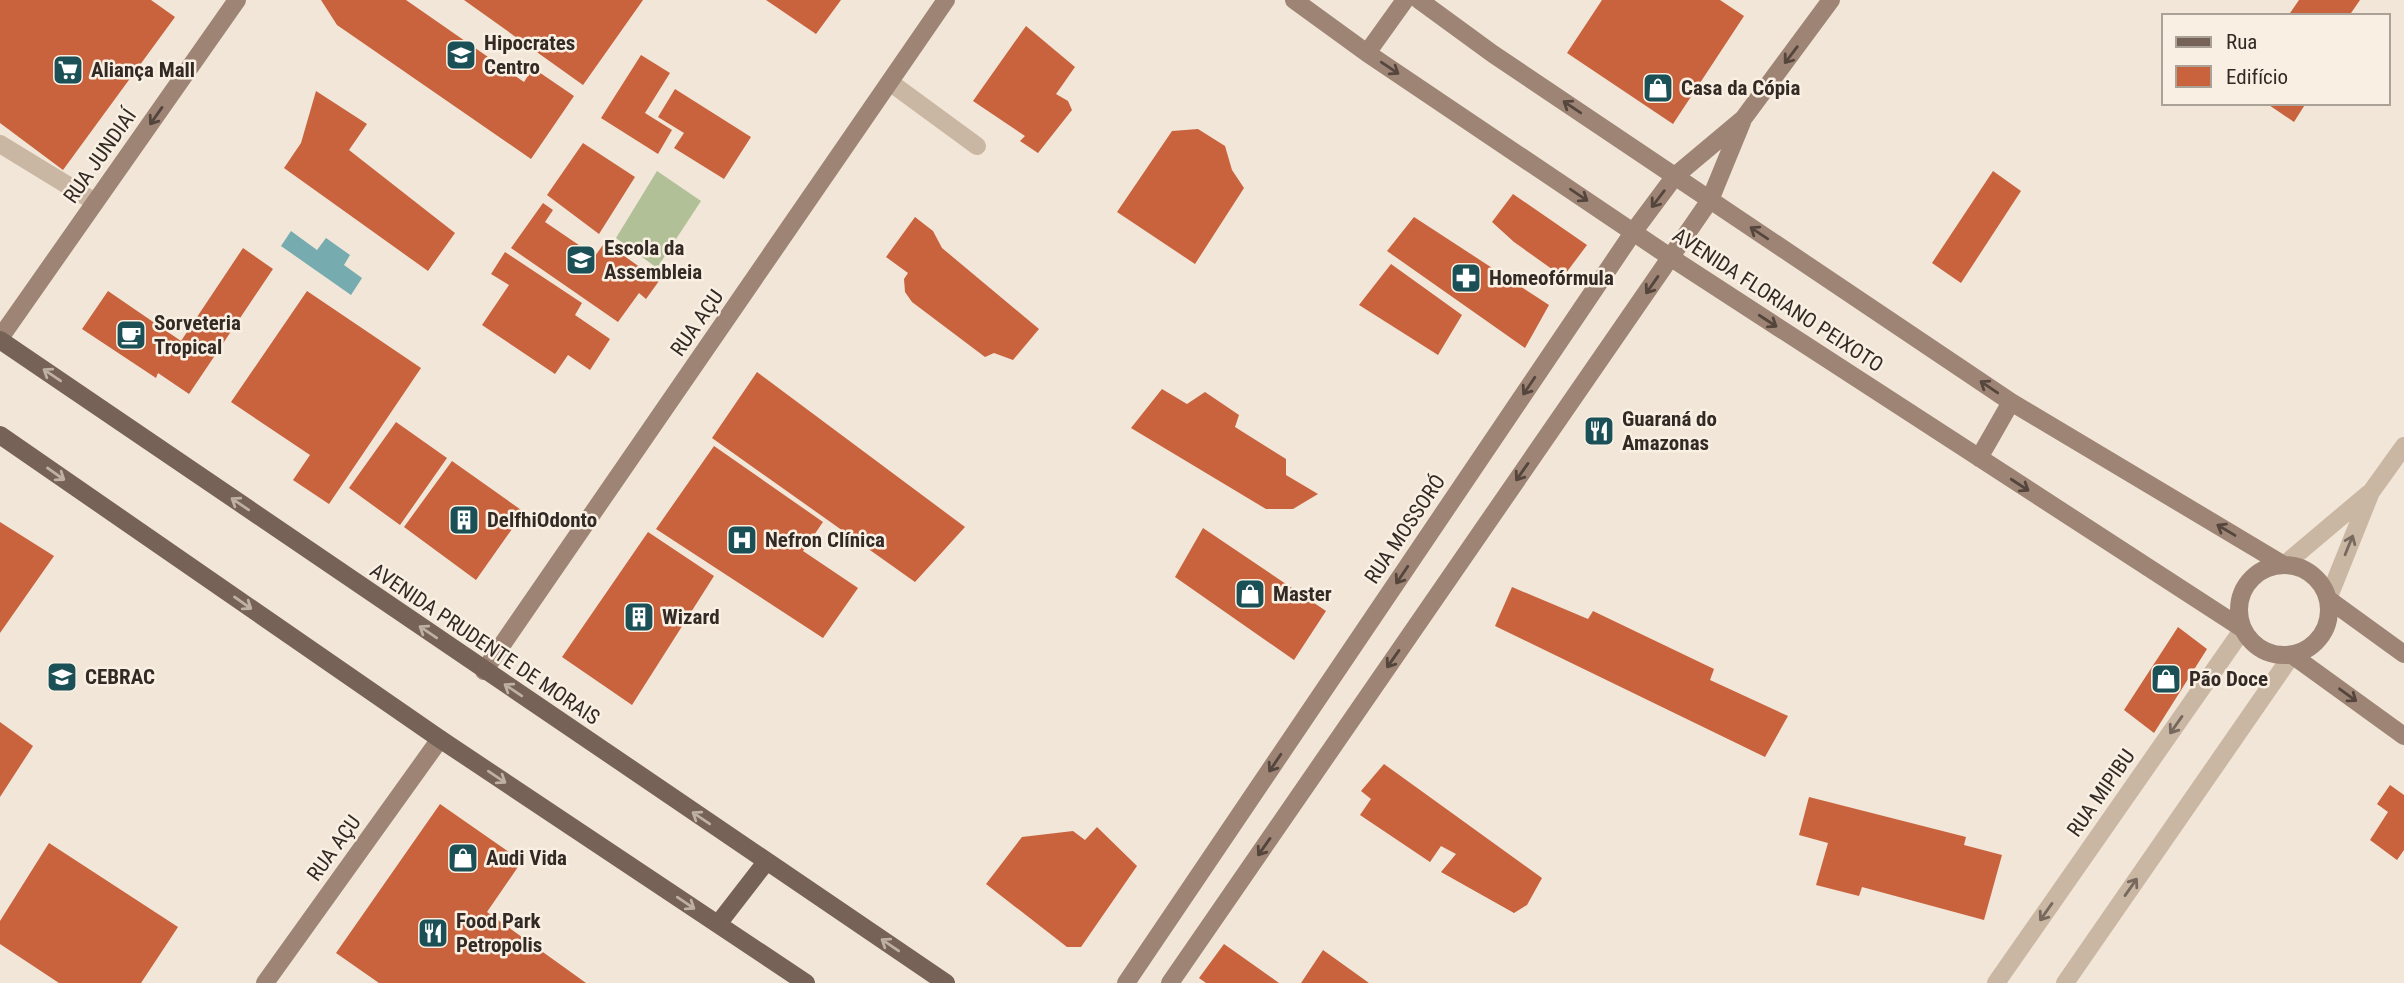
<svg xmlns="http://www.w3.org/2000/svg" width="2404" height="983" viewBox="0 0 2404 983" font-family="'Roboto Condensed',sans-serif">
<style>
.green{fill:#b1c097}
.water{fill:#76abaf}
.building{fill:#c8633e}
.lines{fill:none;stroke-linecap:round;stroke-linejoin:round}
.lane{stroke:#c9b6a3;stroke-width:18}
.street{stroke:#c9b6a3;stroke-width:18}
.secondary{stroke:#9d8475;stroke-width:18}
.primary{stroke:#766256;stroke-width:18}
.oneway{stroke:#54453d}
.oneway2{stroke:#beb0a4}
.oneway3{stroke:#77695e}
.labels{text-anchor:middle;stroke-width:5;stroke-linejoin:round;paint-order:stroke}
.poi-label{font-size:21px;font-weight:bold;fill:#342a25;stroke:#f9f0e3;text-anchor:start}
.street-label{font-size:21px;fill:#342a25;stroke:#f9f0e3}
</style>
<rect width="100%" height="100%" fill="#f1e6d7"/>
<path class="green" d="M657 171 701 201 657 268 616 238Z"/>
<path class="water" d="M291 231 317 250 326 238 350 255 344 265 362 278 351 295 281 246Z"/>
<path class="building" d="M0 0H151L175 17 63 170 0 123Z
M321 0H406L524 82 533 68 574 96 531 159 337 25Z
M464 0H643L583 85Z
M766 0H841L816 34Z
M1602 0H1720L1744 16 1673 124 1567 53Z
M2299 0H2360L2349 16H2288Z
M1026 26 1075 67 1056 94 1068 101 1072 110 1038 153 1020 141 1025 136 973 101Z
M641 55 670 73 645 113 672 130 658 154 601 118Z
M675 89 751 137 724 179 674 148 684 133 658 117Z
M316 91 367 124 349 150 455 233 428 271 284 168 301 143Z
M2266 103H2306L2294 122Z
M1198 129 1225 146 1232 170 1244 188 1195 264 1117 212 1172 131Z
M583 143 635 177 599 234 547 195Z
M1993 171 2021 191 1961 283 1932 263Z
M1513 194 1587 245 1563 277 1514 242 1492 222Z
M543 203 553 210 545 222 595 256 605 242 659 281 646 299 639 293 618 322 511 248Z
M915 217 933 231 942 248 1039 329 1013 360 994 353 985 357 912 302 905 292 904 279 908 273 886 257Z
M1414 217 1549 305 1525 348 1387 251Z
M243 248 273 269 189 394 158 373 156 378 82 329 108 291 181 341Z
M505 252 582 303 575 315 610 339 590 370 568 355 555 374 482 325 509 285 491 274Z
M1391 264 1462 315 1438 355 1359 305Z
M307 291 421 368 329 504 293 480 310 455 231 402Z
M757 372 965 527 915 582 712 438Z
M1162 389 1187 404 1205 392 1239 415 1235 427 1286 459V475L1318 494 1293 509H1266L1131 428Z
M396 422 447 458 400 525 349 488Z
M714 446 823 522 803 551 858 588 823 638 656 529Z
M452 461 524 512 476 580 404 527Z
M0 522 54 556 0 633Z
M1203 528 1326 611 1294 660 1175 577Z
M648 532 714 576 632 705 562 657Z
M1512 587 1588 619 1593 611 1714 669 1710 680 1788 716 1765 757 1495 626Z
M2178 627 2207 649 2154 733 2124 710Z
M0 722 33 746 0 797Z
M1384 764 1542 878 1527 905 1514 913 1441 872 1456 854 1441 846 1430 862 1360 815 1371 799 1361 791Z
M2390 785 2404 795V850L2397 860 2370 840 2388 812 2377 804Z
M1809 797 1966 837 1964 845 2002 855 1984 920 1862 887 1859 896 1816 885 1828 843 1799 835Z
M440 804 522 861 487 912 586 983H379L336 953Z
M1097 827 1137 866 1081 947H1067L986 884 1022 837 1073 831 1085 840Z
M49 843 178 927 141 983H59L0 944V921Z
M1224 944 1279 983H1206L1199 978Z
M1323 950 1369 983H1301Z"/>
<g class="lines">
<path class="lane" d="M891 83 977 146
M0 144 95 202"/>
<path class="street" d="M2284 565 2368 494
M2328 599 2371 492 2404 446
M1996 983 2243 629
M2065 983 2292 655"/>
<path class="secondary" d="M1294 0 1367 53 1670 257 2243 629
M1419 0 1493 54 2011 402 2284 565
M1367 53 1405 0
M0 338 237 0
M1979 458 2011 402
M2239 610a45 45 0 1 1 90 0a45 45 0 1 1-90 0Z
M2328 599 2404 654
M2292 655 2404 736
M484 671 946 0
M265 983 440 739
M1126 983 1634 231 1675 176 1743 119 1831 0
M1170 983 1710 200 1742 122"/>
<path class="primary" d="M0 340 946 983
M0 435 440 739 806 983
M718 924 766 862"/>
</g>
<defs><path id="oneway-shaft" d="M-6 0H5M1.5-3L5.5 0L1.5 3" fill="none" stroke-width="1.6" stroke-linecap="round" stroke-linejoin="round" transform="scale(1.75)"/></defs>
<g class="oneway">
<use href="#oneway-shaft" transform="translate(1791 55) rotate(127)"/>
<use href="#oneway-shaft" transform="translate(1390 68) rotate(34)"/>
<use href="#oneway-shaft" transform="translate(1572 107) rotate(-146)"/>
<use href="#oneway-shaft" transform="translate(156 116) rotate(125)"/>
<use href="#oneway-shaft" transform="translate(1579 195) rotate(34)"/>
<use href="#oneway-shaft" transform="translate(1658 199) rotate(127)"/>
<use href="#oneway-shaft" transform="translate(1759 233) rotate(-146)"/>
<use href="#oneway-shaft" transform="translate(1652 285) rotate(125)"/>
<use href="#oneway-shaft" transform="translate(1768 321) rotate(33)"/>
<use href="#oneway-shaft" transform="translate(1529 386) rotate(124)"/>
<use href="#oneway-shaft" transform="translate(1989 387) rotate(-146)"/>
<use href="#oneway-shaft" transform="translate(1522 472) rotate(125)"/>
<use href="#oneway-shaft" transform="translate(2020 485) rotate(33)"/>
<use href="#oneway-shaft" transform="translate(2226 530) rotate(-149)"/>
<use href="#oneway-shaft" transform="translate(1402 575) rotate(124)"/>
<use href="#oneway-shaft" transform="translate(1393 659) rotate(125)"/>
<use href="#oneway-shaft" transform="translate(2348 695) rotate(36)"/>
<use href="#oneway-shaft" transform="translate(1275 763) rotate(124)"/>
<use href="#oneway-shaft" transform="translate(1264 847) rotate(125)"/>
</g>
<g class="oneway2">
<use href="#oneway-shaft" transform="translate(52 375) rotate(-146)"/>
<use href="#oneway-shaft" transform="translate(56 474) rotate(35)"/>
<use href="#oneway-shaft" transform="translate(240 504) rotate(-146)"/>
<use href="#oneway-shaft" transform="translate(243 603) rotate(35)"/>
<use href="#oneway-shaft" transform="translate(428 632) rotate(-146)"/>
<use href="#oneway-shaft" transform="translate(513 690) rotate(-146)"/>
<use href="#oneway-shaft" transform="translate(497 777) rotate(34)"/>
<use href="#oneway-shaft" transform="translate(701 818) rotate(-146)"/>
<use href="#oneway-shaft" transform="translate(686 903) rotate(34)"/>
<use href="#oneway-shaft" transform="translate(890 945) rotate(-146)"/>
</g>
<g class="oneway3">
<use href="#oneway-shaft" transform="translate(2349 545) rotate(-68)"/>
<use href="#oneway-shaft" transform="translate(2176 725) rotate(125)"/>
<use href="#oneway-shaft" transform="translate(2131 887) rotate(-55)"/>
<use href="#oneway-shaft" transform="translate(2046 912) rotate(125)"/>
</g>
<defs>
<g id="school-square" transform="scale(1.575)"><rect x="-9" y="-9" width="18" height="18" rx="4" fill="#1b5056" stroke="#f9f0e3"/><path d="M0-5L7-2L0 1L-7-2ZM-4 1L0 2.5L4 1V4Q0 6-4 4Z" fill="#fff"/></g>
<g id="supermarket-square" transform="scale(1.575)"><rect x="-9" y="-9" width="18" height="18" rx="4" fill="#1b5056" stroke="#f9f0e3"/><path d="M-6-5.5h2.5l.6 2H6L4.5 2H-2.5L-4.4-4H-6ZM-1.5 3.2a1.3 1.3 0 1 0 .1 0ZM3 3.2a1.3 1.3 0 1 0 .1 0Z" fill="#fff"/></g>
<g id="shop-square" transform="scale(1.575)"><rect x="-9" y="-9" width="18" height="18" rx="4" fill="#1b5056" stroke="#f9f0e3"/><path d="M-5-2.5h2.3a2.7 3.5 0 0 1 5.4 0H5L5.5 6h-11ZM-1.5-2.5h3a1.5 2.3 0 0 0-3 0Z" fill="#fff"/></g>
<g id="pharmacy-square" transform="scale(1.575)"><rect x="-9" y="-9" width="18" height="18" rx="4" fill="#1b5056" stroke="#f9f0e3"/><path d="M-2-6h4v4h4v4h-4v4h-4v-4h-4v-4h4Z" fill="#fff"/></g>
<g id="cafe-square" transform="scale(1.575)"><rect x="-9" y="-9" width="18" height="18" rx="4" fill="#1b5056" stroke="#f9f0e3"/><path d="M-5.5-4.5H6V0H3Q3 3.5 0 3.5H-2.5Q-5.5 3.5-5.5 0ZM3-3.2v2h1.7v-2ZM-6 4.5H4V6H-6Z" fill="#fff"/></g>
<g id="restaurant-square" transform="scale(1.575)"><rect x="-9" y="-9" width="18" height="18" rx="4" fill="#1b5056" stroke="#f9f0e3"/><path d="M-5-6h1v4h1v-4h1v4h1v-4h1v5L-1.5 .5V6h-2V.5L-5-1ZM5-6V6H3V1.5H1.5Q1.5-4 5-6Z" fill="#fff"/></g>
<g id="building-square" transform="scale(1.575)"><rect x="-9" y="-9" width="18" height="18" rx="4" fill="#1b5056" stroke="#f9f0e3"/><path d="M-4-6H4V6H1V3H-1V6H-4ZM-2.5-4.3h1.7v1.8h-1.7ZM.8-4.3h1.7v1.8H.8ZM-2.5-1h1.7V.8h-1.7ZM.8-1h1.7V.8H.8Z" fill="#fff"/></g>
<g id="hospital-square" transform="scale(1.575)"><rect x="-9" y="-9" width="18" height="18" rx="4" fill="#1b5056" stroke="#f9f0e3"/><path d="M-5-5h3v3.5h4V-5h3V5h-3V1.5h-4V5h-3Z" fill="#fff"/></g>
</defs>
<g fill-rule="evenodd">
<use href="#school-square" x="461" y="55"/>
<use href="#supermarket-square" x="68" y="70"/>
<use href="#shop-square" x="1658" y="88"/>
<use href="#school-square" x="581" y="260"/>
<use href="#pharmacy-square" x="1466" y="278"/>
<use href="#cafe-square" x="131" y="335"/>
<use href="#restaurant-square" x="1599" y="431"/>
<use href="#building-square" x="464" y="520"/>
<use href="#hospital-square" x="742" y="540"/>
<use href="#shop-square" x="1250" y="594"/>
<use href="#building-square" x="639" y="617"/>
<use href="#school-square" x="62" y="677"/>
<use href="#shop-square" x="2166" y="679"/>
<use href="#shop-square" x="463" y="858"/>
<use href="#restaurant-square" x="433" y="933"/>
</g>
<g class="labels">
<g class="poi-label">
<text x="484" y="50">Hipocrates<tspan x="484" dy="24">Centro</tspan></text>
<text x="91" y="77">Aliança Mall</text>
<text x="1681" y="95">Casa da Cópia</text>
<text x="604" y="255">Escola da<tspan x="604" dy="24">Assembleia</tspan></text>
<text x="1489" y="285">Homeofórmula</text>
<text x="154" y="330">Sorveteria<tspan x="154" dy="24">Tropical</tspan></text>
<text x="1622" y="426">Guaraná do<tspan x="1622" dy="24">Amazonas</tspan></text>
<text x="487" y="527">DelfhiOdonto</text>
<text x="765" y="547">Nefron Clínica</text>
<text x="1273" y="601">Master</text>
<text x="662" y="624">Wizard</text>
<text x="85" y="684">CEBRAC</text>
<text x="2189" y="686">Pão Doce</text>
<text x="486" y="865">Audi Vida</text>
<text x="456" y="928">Food Park<tspan x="456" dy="24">Petropolis</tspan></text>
</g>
<g class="street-label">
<text transform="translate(100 156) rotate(-55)" y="7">RUA JUNDIAÍ</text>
<text transform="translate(1778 300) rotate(33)" y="7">AVENIDA FLORIANO PEIXOTO</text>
<text transform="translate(697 323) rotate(-55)" y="7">RUA AÇU</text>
<text transform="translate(1405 529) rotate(-56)" y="7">RUA MOSSORÓ</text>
<text transform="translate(485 644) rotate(34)" y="7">AVENIDA PRUDENTE DE MORAIS</text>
<text transform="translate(2101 793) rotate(-55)" y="7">RUA MIPIBU</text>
<text transform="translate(334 848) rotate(-54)" y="7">RUA AÇU</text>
</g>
</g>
<rect x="2162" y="14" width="228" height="91" fill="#f9f0e3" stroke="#aaa197" stroke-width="2"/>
<rect x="2176" y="37" width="35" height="10" fill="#766256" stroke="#aaa197" stroke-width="2"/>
<text x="2226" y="49" font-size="21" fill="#342a25">Rua</text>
<rect x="2176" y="66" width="35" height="21" fill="#c8633e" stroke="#aaa197" stroke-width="2"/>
<text x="2226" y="84" font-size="21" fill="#342a25">Edifício</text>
</svg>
